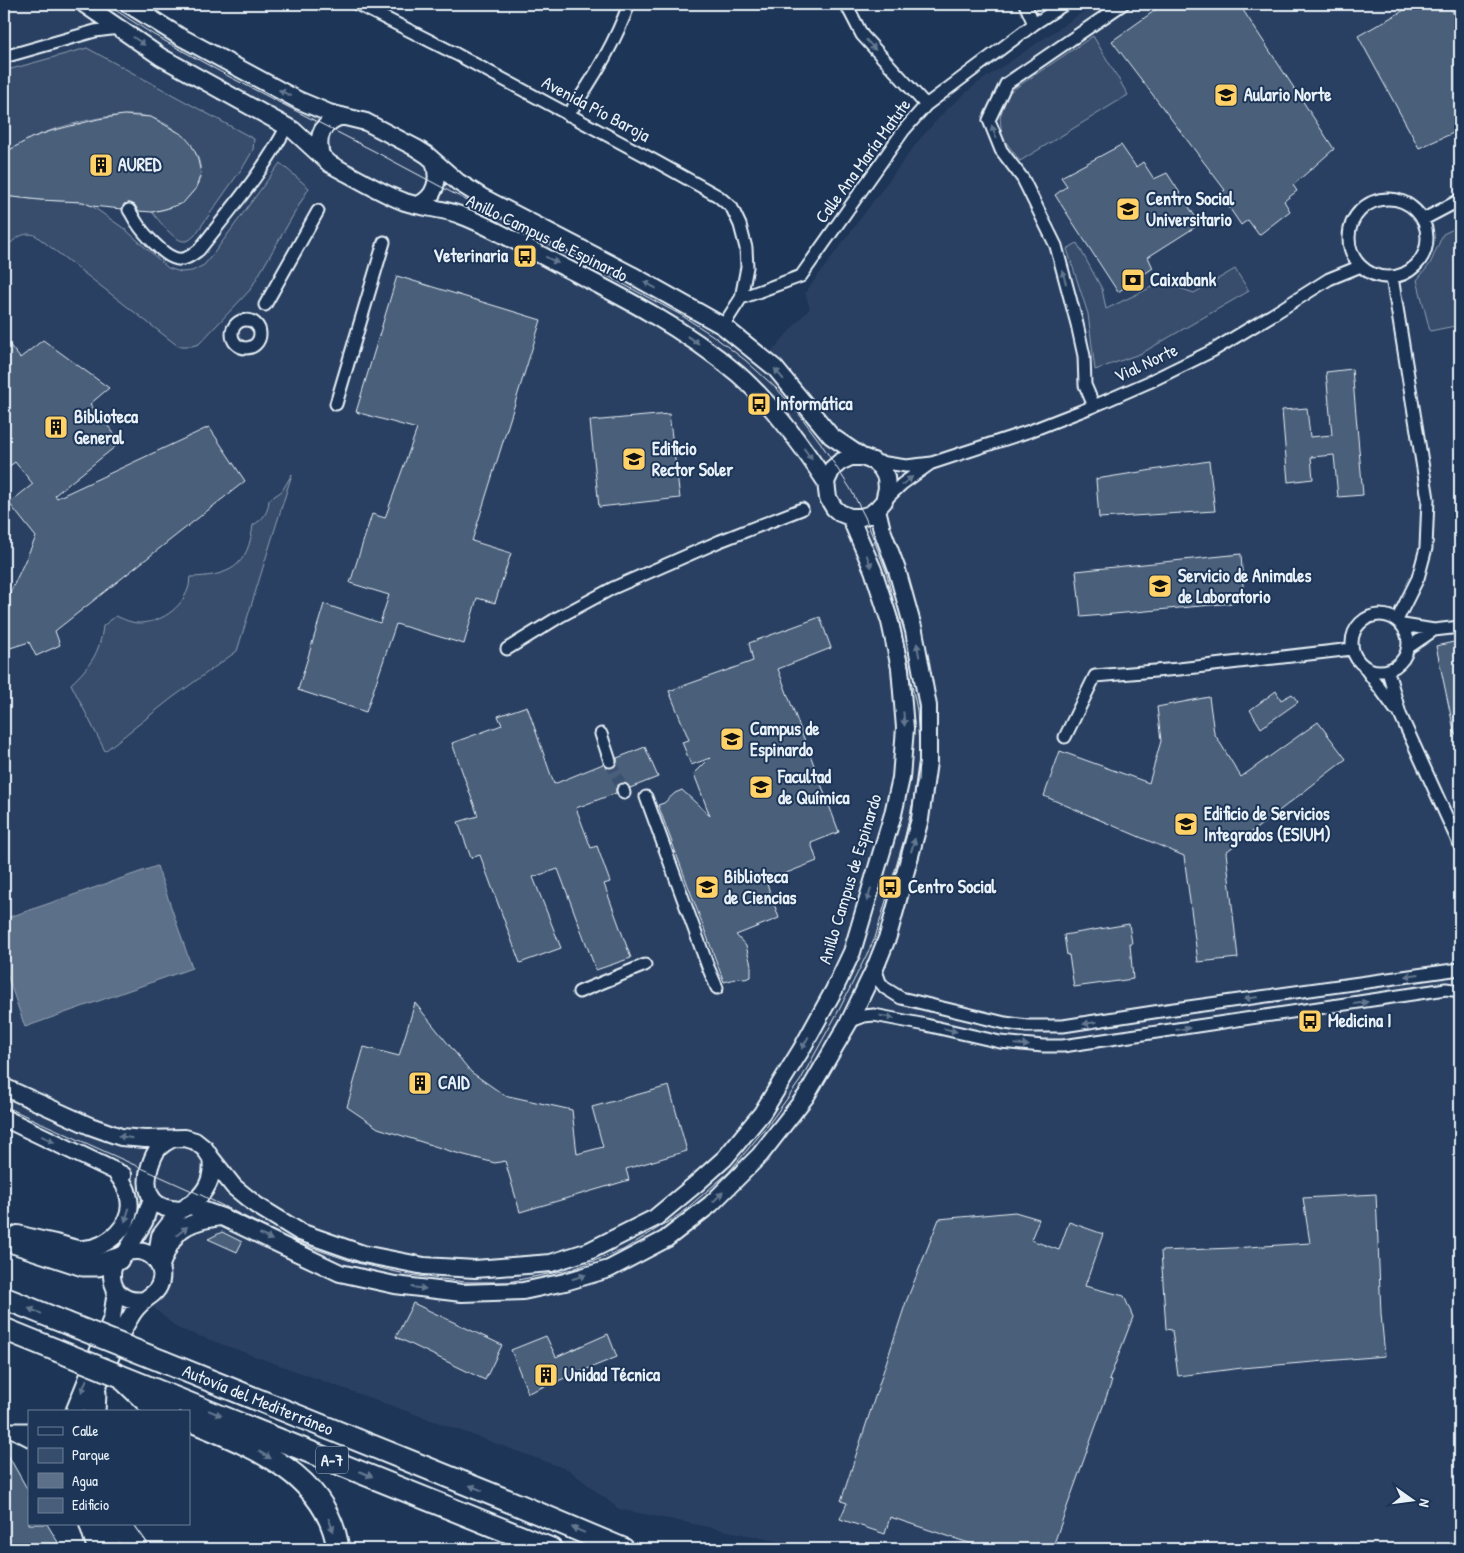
<svg xmlns="http://www.w3.org/2000/svg" width="1464" height="1553" viewBox="0 0 1464 1553" font-family="'Patrick Hand',sans-serif">
<style>
.built{fill:#2a4162}
.green{fill:#374d6c;stroke:#909fb2}
.water{fill:#5d7089;stroke:#95a4b5}
.building{fill:#495e7a;stroke:#e8f1f8}
.lines{fill:none;stroke-linecap:round;stroke-linejoin:round}
.street-tunnel{stroke:#3b516f;stroke-width:11;stroke-dasharray:11 5.5;stroke-linecap:butt}
.street-casing{stroke:#e8f1f8;stroke-width:15}
.secondary-casing{stroke:#e8f1f8;stroke-width:20}
.highway-casing{stroke:#e8f1f8;stroke-width:25}
.street{stroke:#1d3557;stroke-width:11}
.secondary{stroke:#1d3557;stroke-width:16}
.highway{stroke:#1d3557;stroke-width:21}
.tram{stroke:#e8f1f8;stroke-width:1}
.highway-bridge-casing{stroke:#e8f1f8;stroke-width:25;stroke-linecap:butt}
.highway-bridge{stroke:#1d3557;stroke-width:21}
.oneway{fill:#64778f}
.labels{text-anchor:middle;stroke-width:4;stroke-linejoin:round;paint-order:stroke}
.shield{fill:#1d3557;stroke:#abb9c8;stroke-width:1}
.shield-label{font-size:16px;font-weight:bold;fill:#e8f1f8}
.poi-label{font-size:18px;font-weight:bold;fill:#e8f1f8;stroke:#1d3557;text-anchor:start}
.street-label{font-size:18px;fill:#e8f1f8;stroke:#1d3557}
</style>
<rect width="100%" height="100%" fill="#1d3557"/>
<filter id="ink" filterUnits="userSpaceOnUse"><feTurbulence type="fractalNoise" baseFrequency=".02" numOctaves="2"/><feDisplacementMap in="SourceGraphic" scale="10" xChannelSelector="R" yChannelSelector="G"/><feConvolveMatrix kernelMatrix="1 2 1 2 8 2 1 2 1" color-interpolation-filters="sRGB"/></filter>
<g filter="url(#ink)">
<path class="built" d="M4 4H128L342 116 583 250 764 360 810 308 805 293 919 140 946 110 975 85 1095 4H1460V1549H801L802 1546 619 1509 569 1470 177 1328 145 1300 112 1283 144 1222 130 1207 125 1185 4 1118Z"/>
<path class="green" d="M1093 36 1128 95 1020 161 1002 137 1000 117 1008 93Z
M87 48 254 139 253 150 245 164 195 235C192 238 189 241 185 241 174 242 159 220 152 212 162 210 173 208 181 203 185 201 189 196 192 193 218 162 179 125 149 117 120 109 58 126 31 138 22 143 13 148 4 153V71Z
M280 163 309 188 250 290 199 344 192 346H178L35 235C21 231 13 241 4 250V196L40 200 83 202 92 206 126 230 168 268 181 272 192 271 204 265 214 253Z
M1460 226V325L1430 331 1417 280 1430 264 1443 234Z
M1077 243 1102 289 1106 309 1162 282 1194 293 1235 269 1249 291 1142 353 1095 370 1088 314 1067 249Z
M292 474 237 651 172 698 105 751 71 684C90 666 100 653 103 626L116 616C123 619 131 623 139 623 160 623 181 609 188 589 190 585 189 581 190 577 230 576 248 567 253 525 264 519 268 512 269 500L282 491Z"/>
<path class="water" d="M157 866 192 968 25 1027 4 966V919Z"/>
<path class="building" d="M1164 4H1239L1334 149 1293 185 1297 191 1284 201 1290 211 1259 235 1248 220 1241 225 1220 194 1225 190 1112 41Z
M1415 4H1449L1460 29V130L1419 148 1358 36Z
M124 115 151 117 183 135 191 144 197 156 201 173 196 188 183 203 165 209 152 212 138 211 135 205 129 203 124 204 122 209 92 206 83 202 40 200 4 196V153L31 138 51 131 98 119Z
M1121 145 1136 167 1143 162 1154 179 1167 173 1200 224 1148 257 1153 268 1118 292 1055 195 1067 186 1061 177Z
M397 276 541 320 472 541 511 553 495 603 477 598 464 644 396 624 366 712 298 690 324 604 380 623 389 595 350 583 372 514 385 518 417 429 356 412Z
M4 338 20 358 43 340 109 388 90 404 121 442 55 495 57 498 209 427 245 481 55 631 60 645 36 656 29 642 4 650V606L36 537 9 503 33 484 15 462 4 470Z
M1352 369 1363 495 1338 497 1334 455 1311 457 1313 479 1288 482 1282 410 1307 408 1310 437 1332 435 1326 372Z
M669 414 680 498 599 507 590 421Z
M1209 461 1215 511 1099 518 1096 479Z
M1241 554 1244 602 1081 617 1076 571Z
M820 617 831 648 778 669 839 832 811 843 817 861 766 881 779 918 736 935 746 946 751 965V977L745 979 739 978 724 982 658 805 664 803 675 793 682 790 710 816 694 774 710 758 691 765 682 742 689 740 669 691 753 661 749 643Z
M1458 641 1460 654V734L1455 735 1436 646Z
M1276 691 1281 700 1292 694 1298 702 1261 728 1250 710Z
M1209 697 1214 733 1241 777 1318 722 1346 759 1226 852 1238 958 1198 962 1184 856 1044 796 1060 751 1149 783 1161 741 1157 707Z
M527 706 554 784 603 764 608 768H613L617 763V758L645 747 658 777 630 788 625 783H620L616 788V793L576 808 591 848 597 846 610 882 604 884 631 958 596 970 558 869 533 877 561 948 520 963 480 855 471 858 458 822 478 816 452 743 502 725 498 716Z
M1129 924 1132 944H1130L1133 979 1074 987 1069 955H1067L1064 935Z
M415 1003 471 1072 504 1095 572 1110 577 1154 603 1147 592 1107 669 1086 687 1151 626 1169 629 1180 520 1212 505 1161 495 1163 453 1152 378 1128 347 1107 364 1047 399 1056Z
M1376 1194 1381 1314 1385 1356 1242 1368 1178 1376 1172 1330 1166 1329 1161 1251 1233 1248 1310 1243 1303 1198Z
M1015 1212 1039 1219 1031 1240 1059 1250 1069 1222 1103 1234 1085 1286 1124 1296 1133 1317 1109 1380 1112 1381 1052 1549H987L890 1517 885 1534 840 1519 847 1503 841 1501 906 1302 939 1219Z
M222 1232 242 1242 237 1252 208 1239Z
M413 1303 502 1345 485 1380 396 1337Z
M608 1334 617 1357 528 1393 511 1350 546 1336 556 1357Z
M4 1448 29 1492V1524H47L62 1549H4Z"/>
<g class="lines">
<path class="street-tunnel" d="M610 761 623 790"/>
<g class="street-casing">
<path id="street" d="M357 4 456 54 657 162 718 196 732 208 740 225 746 248 747 267 741 298 723 326
M846 4 862 35 926 105
M1025 4 1034 24
M4 57 95 31 119 28
M568 115C593 80 615 43 629 4
M1349 238a39 39 0 1 1 78 0a39 39 0 1 1-78 0Z
M129 210C132 214 134 219 137 223 143 233 164 255 174 258 184 262 192 255 199 250 230 210 264 171 287 126
M1424 219 1460 200
M1392 277 1428 499 1426 548 1418 578 1397 620
M741 298 801 276 904 130 926 105 1034 24 1065 4
M265 305 318 211
M232 334a14 14 0 1 1 28 0a14 14 0 1 1-28 0Z
M336 404 384 242
M1094 406 1085 385 1084 356 1077 324 1056 246 1023 179 1001 150 989 120 1006 84 1123 4
M873 461 906 466 932 463 1030 431 1094 406 1149 382 1212 351 1272 315 1329 279 1361 266
M884 501 902 484 930 464
M1352 643a28 28 0 1 1 56 0a28 28 0 1 1-56 0Z
M1403 625 1434 630 1460 627
M1409 647 1434 630
M507 649 559 617 613 588 720 541 802 509
M1365 668 1395 709
M1388 671 1400 714 1460 846
M601 734 610 761
M1065 737 1095 676 1179 669 1352 649
M623 790 624 793
M646 797 708 967 717 988
M875 968 880 982 885 988 901 998 1005 1023 1027 1026H1063L1167 1010 1460 969
M579 992 645 965
M849 1022 864 1016 874 1015 926 1025 1000 1042 1043 1046H1063L1446 989 1460 991
M4 1427 29 1440
M9 1429H29"/>
</g>
<g class="secondary-casing">
<path id="secondary" d="M84 4 161 57 293 130 330 164 341 170C362 181 383 194 405 202 423 208 442 208 460 215 493 227 527 248 558 264 621 296 684 328 738 374 770 402 803 447 826 482
M128 4 179 36 298 100 329 113 366 122 416 148 427 155 458 182 482 197 632 275 723 326 775 368 831 436 862 457 873 461 881 468 886 477 887 488 884 501 877 509 871 514 861 517H850L840 513 834 508 828 498 826 482 832 469 840 462 851 457H862
M321 156C316 135 322 123 342 116
M418 205C436 197 440 179 434 162
M4 1087 90 1126 121 1137 145 1139 185 1138 195 1141 205 1149 211 1158 234 1187 256 1205 300 1232 363 1254 424 1266 475 1269 551 1263 589 1251 655 1218 696 1184 725 1158 762 1113 801 1050 834 990 852 952 893 814 901 778 905 728 900 668 890 622 873 570 850 517
M4 1118 123 1175
M174 1138C159 1145 155 1150 150 1166 144 1186 148 1207 172 1209 175 1209 178 1210 180 1210 183 1209 188 1206 190 1204 207 1193 214 1177 211 1158
M188 1205 222 1217 340 1273 395 1285 462 1293 523 1291 565 1282 609 1269 666 1239 711 1204 760 1155 806 1096 849 1022 875 968 888 936 920 819 928 762V706L914 631 897 570 882 530 877 509
M18 1234C32 1238 46 1241 60 1244 66 1246 73 1248 79 1249 107 1251 137 1223 128 1194 126 1185 120 1178 115 1171
M125 1254 144 1222 152 1198
M156 1260 160 1236 180 1210
M160 1268C173 1232 181 1222 220 1217
M90 1403C104 1374 114 1343 131 1316 134 1310 140 1304 146 1299 151 1295 156 1293 159 1286 163 1278 162 1268 156 1261 152 1255 144 1251 137 1251 102 1250 103 1307 145 1300
M74 1412 112 1318 116 1291
M88 1524 96 1549
M103 1524 113 1549"/>
</g>
<g class="highway-casing">
<path id="highway" d="M4 1239 83 1265H98L118 1259
M4 1298 66 1323
M4 1329 56 1350
M164 1362 521 1506 623 1549
M118 1375 551 1549
M126 1382 148 1403 169 1412
M94 1412 95 1393
M189 1420C250 1445 328 1474 338 1549
M119 1524 137 1549"/>
</g>
<use href="#street" class="street"/>
<use href="#secondary" class="secondary"/>
<use href="#highway" class="highway"/>
<path class="tram" d="M4 1106 201 1195 298 1243 357 1263 410 1275 465 1282H508L573 1269 623 1250 679 1215 728 1173 768 1125 800 1081 839 1010 875 938 905 836 918 780 919 747 917 710 901 632 886 571 865 517 850 488 820 442 796 410 776 388 745 360 712 335 681 315 374 151 228 76 154 35 106 4"/>
<g class="highway-bridge-casing">
<path id="highway-bridge" d="M66 1323 164 1362
M56 1350 118 1375"/>
</g>
<use href="#highway-bridge" class="highway-bridge"/>
</g>
<defs><path id="oneway-solid" d="M-6-.8H1V-3.2L6.5 0L1 3.2V.8H-6Z" transform="scale(1.25)"/></defs>
<g class="oneway">
<use href="#oneway-solid" transform="translate(139 41) rotate(35)"/>
<use href="#oneway-solid" transform="translate(871 45) rotate(47)"/>
<use href="#oneway-solid" transform="translate(285 93) rotate(-153)"/>
<use href="#oneway-solid" transform="translate(994 132) rotate(-110)"/>
<use href="#oneway-solid" transform="translate(552 260) rotate(27)"/>
<use href="#oneway-solid" transform="translate(1064 277) rotate(-106)"/>
<use href="#oneway-solid" transform="translate(650 285) rotate(-151)"/>
<use href="#oneway-solid" transform="translate(693 340) rotate(34)"/>
<use href="#oneway-solid" transform="translate(779 374) rotate(-130)"/>
<use href="#oneway-solid" transform="translate(808 454) rotate(54)"/>
<use href="#oneway-solid" transform="translate(907 481) rotate(-37)"/>
<use href="#oneway-solid" transform="translate(869 561) rotate(68)"/>
<use href="#oneway-solid" transform="translate(918 650) rotate(-100)"/>
<use href="#oneway-solid" transform="translate(904 719) rotate(85)"/>
<use href="#oneway-solid" transform="translate(913 845) rotate(-74)"/>
<use href="#oneway-solid" transform="translate(869 895) rotate(107)"/>
<use href="#oneway-solid" transform="translate(1412 975) rotate(172)"/>
<use href="#oneway-solid" transform="translate(1251 998) rotate(172)"/>
<use href="#oneway-solid" transform="translate(1361 1003) rotate(-8)"/>
<use href="#oneway-solid" transform="translate(887 1017) rotate(11)"/>
<use href="#oneway-solid" transform="translate(1090 1023) rotate(171)"/>
<use href="#oneway-solid" transform="translate(1183 1029) rotate(-8)"/>
<use href="#oneway-solid" transform="translate(950 1030) rotate(14)"/>
<use href="#oneway-solid" transform="translate(805 1043) rotate(119)"/>
<use href="#oneway-solid" transform="translate(1022 1045) rotate(5)"/>
<use href="#oneway-solid" transform="translate(125 1137) rotate(-170)"/>
<use href="#oneway-solid" transform="translate(48 1139) rotate(25)"/>
<use href="#oneway-solid" transform="translate(718 1197) rotate(-45)"/>
<use href="#oneway-solid" transform="translate(127 1215) rotate(108)"/>
<use href="#oneway-solid" transform="translate(182 1231) rotate(-39)"/>
<use href="#oneway-solid" transform="translate(266 1237) rotate(25)"/>
<use href="#oneway-solid" transform="translate(579 1277) rotate(-17)"/>
<use href="#oneway-solid" transform="translate(419 1288) rotate(7)"/>
<use href="#oneway-solid" transform="translate(35 1311) rotate(-158)"/>
<use href="#oneway-solid" transform="translate(84 1386) rotate(112)"/>
<use href="#oneway-solid" transform="translate(215 1413) rotate(22)"/>
<use href="#oneway-solid" transform="translate(265 1455) rotate(31)"/>
<use href="#oneway-solid" transform="translate(366 1474) rotate(22)"/>
<use href="#oneway-solid" transform="translate(476 1488) rotate(-158)"/>
<use href="#oneway-solid" transform="translate(331 1525) rotate(69)"/>
<use href="#oneway-solid" transform="translate(578 1530) rotate(-157)"/>
</g>
</g>
<defs>
<g id="university-square" transform="scale(1.25)"><rect x="-9" y="-9" width="18" height="18" rx="4" fill="#ffd166" stroke="#1d3557"/><path d="M0-5L7-2L0 1L-7-2ZM-4 1L0 2.5L4 1V4Q0 6-4 4Z" fill="#111"/></g>
<g id="building-square" transform="scale(1.25)"><rect x="-9" y="-9" width="18" height="18" rx="4" fill="#ffd166" stroke="#1d3557"/><path d="M-4-6H4V6H1V3H-1V6H-4ZM-2.5-4.3h1.7v1.8h-1.7ZM.8-4.3h1.7v1.8H.8ZM-2.5-1h1.7V.8h-1.7ZM.8-1h1.7V.8H.8Z" fill="#111"/></g>
<g id="bus-square" transform="scale(1.25)"><rect x="-9" y="-9" width="18" height="18" rx="4" fill="#ffd166" stroke="#1d3557"/><path d="M-5-6H5V4H4V6H2V4H-2V6H-4V4H-5ZM-3.5-4V0h7V-4ZM-3.5 1.2v1.5H-2V1.2ZM2 1.2v1.5H3.5V1.2Z" fill="#111"/></g>
<g id="bank-square" transform="scale(1.25)"><rect x="-9" y="-9" width="18" height="18" rx="4" fill="#ffd166" stroke="#1d3557"/><path d="M-6-4H6V4H-6ZM0-2.3a2.3 2.3 0 1 0 0 4.6a2.3 2.3 0 1 0 0-4.6Z" fill="#111"/></g>
</defs>
<g fill-rule="evenodd">
<use href="#university-square" x="1226" y="95"/>
<use href="#building-square" x="101" y="165"/>
<use href="#university-square" x="1128" y="209"/>
<use href="#bus-square" x="525" y="256"/>
<use href="#bank-square" x="1133" y="280"/>
<use href="#bus-square" x="759" y="404"/>
<use href="#building-square" x="56" y="427"/>
<use href="#university-square" x="634" y="459"/>
<use href="#university-square" x="1160" y="586"/>
<use href="#university-square" x="732" y="739"/>
<use href="#university-square" x="761" y="787"/>
<use href="#university-square" x="1186" y="824"/>
<use href="#university-square" x="707" y="887"/>
<use href="#bus-square" x="890" y="887"/>
<use href="#bus-square" x="1310" y="1021"/>
<use href="#building-square" x="420" y="1083"/>
<use href="#building-square" x="546" y="1375"/>
</g>
<g class="labels">
<rect class="shield" x="316" y="1446.5" width="32" height="27" rx="4"/>
<g class="shield-label">
<text x="332" y="1466">A-7</text>
</g>
<g class="poi-label">
<text x="1244" y="101">Aulario Norte</text>
<text x="118" y="171">AURED</text>
<text x="1146" y="205">Centro Social<tspan x="1146" dy="21">Universitario</tspan></text>
<text x="508" y="262" text-anchor="end">Veterinaria</text>
<text x="1150" y="286">Caixabank</text>
<text x="776" y="410">Informática</text>
<text x="74" y="423">Biblioteca<tspan x="74" dy="21">General</tspan></text>
<text x="652" y="455">Edificio<tspan x="652" dy="21">Rector Soler</tspan></text>
<text x="1178" y="582">Servicio de Animales<tspan x="1178" dy="21">de Laboratorio</tspan></text>
<text x="750" y="735">Campus de<tspan x="750" dy="21">Espinardo</tspan></text>
<text x="778" y="783">Facultad<tspan x="778" dy="21">de Química</tspan></text>
<text x="1204" y="820">Edificio de Servicios<tspan x="1204" dy="21">Integrados (ESIUM)</tspan></text>
<text x="724" y="883">Biblioteca<tspan x="724" dy="21">de Ciencias</tspan></text>
<text x="908" y="893">Centro Social</text>
<text x="1328" y="1027">Medicina I</text>
<text x="438" y="1089">CAID</text>
<text x="564" y="1381">Unidad Técnica</text>
</g>
<g class="street-label">
<text transform="translate(596 109) rotate(28)" y="6">Avenida Pío Baroja</text>
<text transform="translate(863 161) rotate(-54)" y="6">Calle Ana María Matute</text>
<text transform="translate(547 238) rotate(26)" y="6">Anillo Campus de Espinardo</text>
<text transform="translate(1146 363) rotate(-25)" y="6">Vial Norte</text>
<text transform="translate(850 879) rotate(-73)" y="6">Anillo Campus de Espinardo</text>
<text transform="translate(258 1400) rotate(22)" y="6">Autovía del Mediterráneo</text>
</g>
</g>
<rect width="1464" height="1553" fill="none" stroke="#1d3557" stroke-width="20"/>
<rect x="10" y="10" width="1444" height="1533" fill="none" stroke="#e8f1f8" stroke-width="2" filter="url(#ink)"/>
<rect x="28" y="1410" width="162" height="115" fill="#1d3557" stroke="#6e8097"/>
<rect x="38" y="1427" width="25" height="8" fill="#1d3557" stroke="#6e8097"/>
<text x="72" y="1436" font-size="15" fill="#e8f1f8">Calle</text>
<rect x="38" y="1448" width="25" height="15" fill="#374d6c" stroke="#6e8097"/>
<text x="72" y="1460" font-size="15" fill="#e8f1f8">Parque</text>
<rect x="38" y="1473" width="25" height="15" fill="#5d7089" stroke="#6e8097"/>
<text x="72" y="1486" font-size="15" fill="#e8f1f8">Agua</text>
<rect x="38" y="1498" width="25" height="15" fill="#495e7a" stroke="#6e8097"/>
<text x="72" y="1510" font-size="15" fill="#e8f1f8">Edificio</text>
<g transform="translate(1412 1500) rotate(104)" stroke="#1d3557" stroke-width="4" paint-order="stroke">
<path d="M0-4L9 19L0 12L-9 19Z" fill="#e8f1f8"/>
<text y="-8" font-size="14" font-weight="bold" text-anchor="middle" fill="#e8f1f8">N</text>
</g>
</svg>
